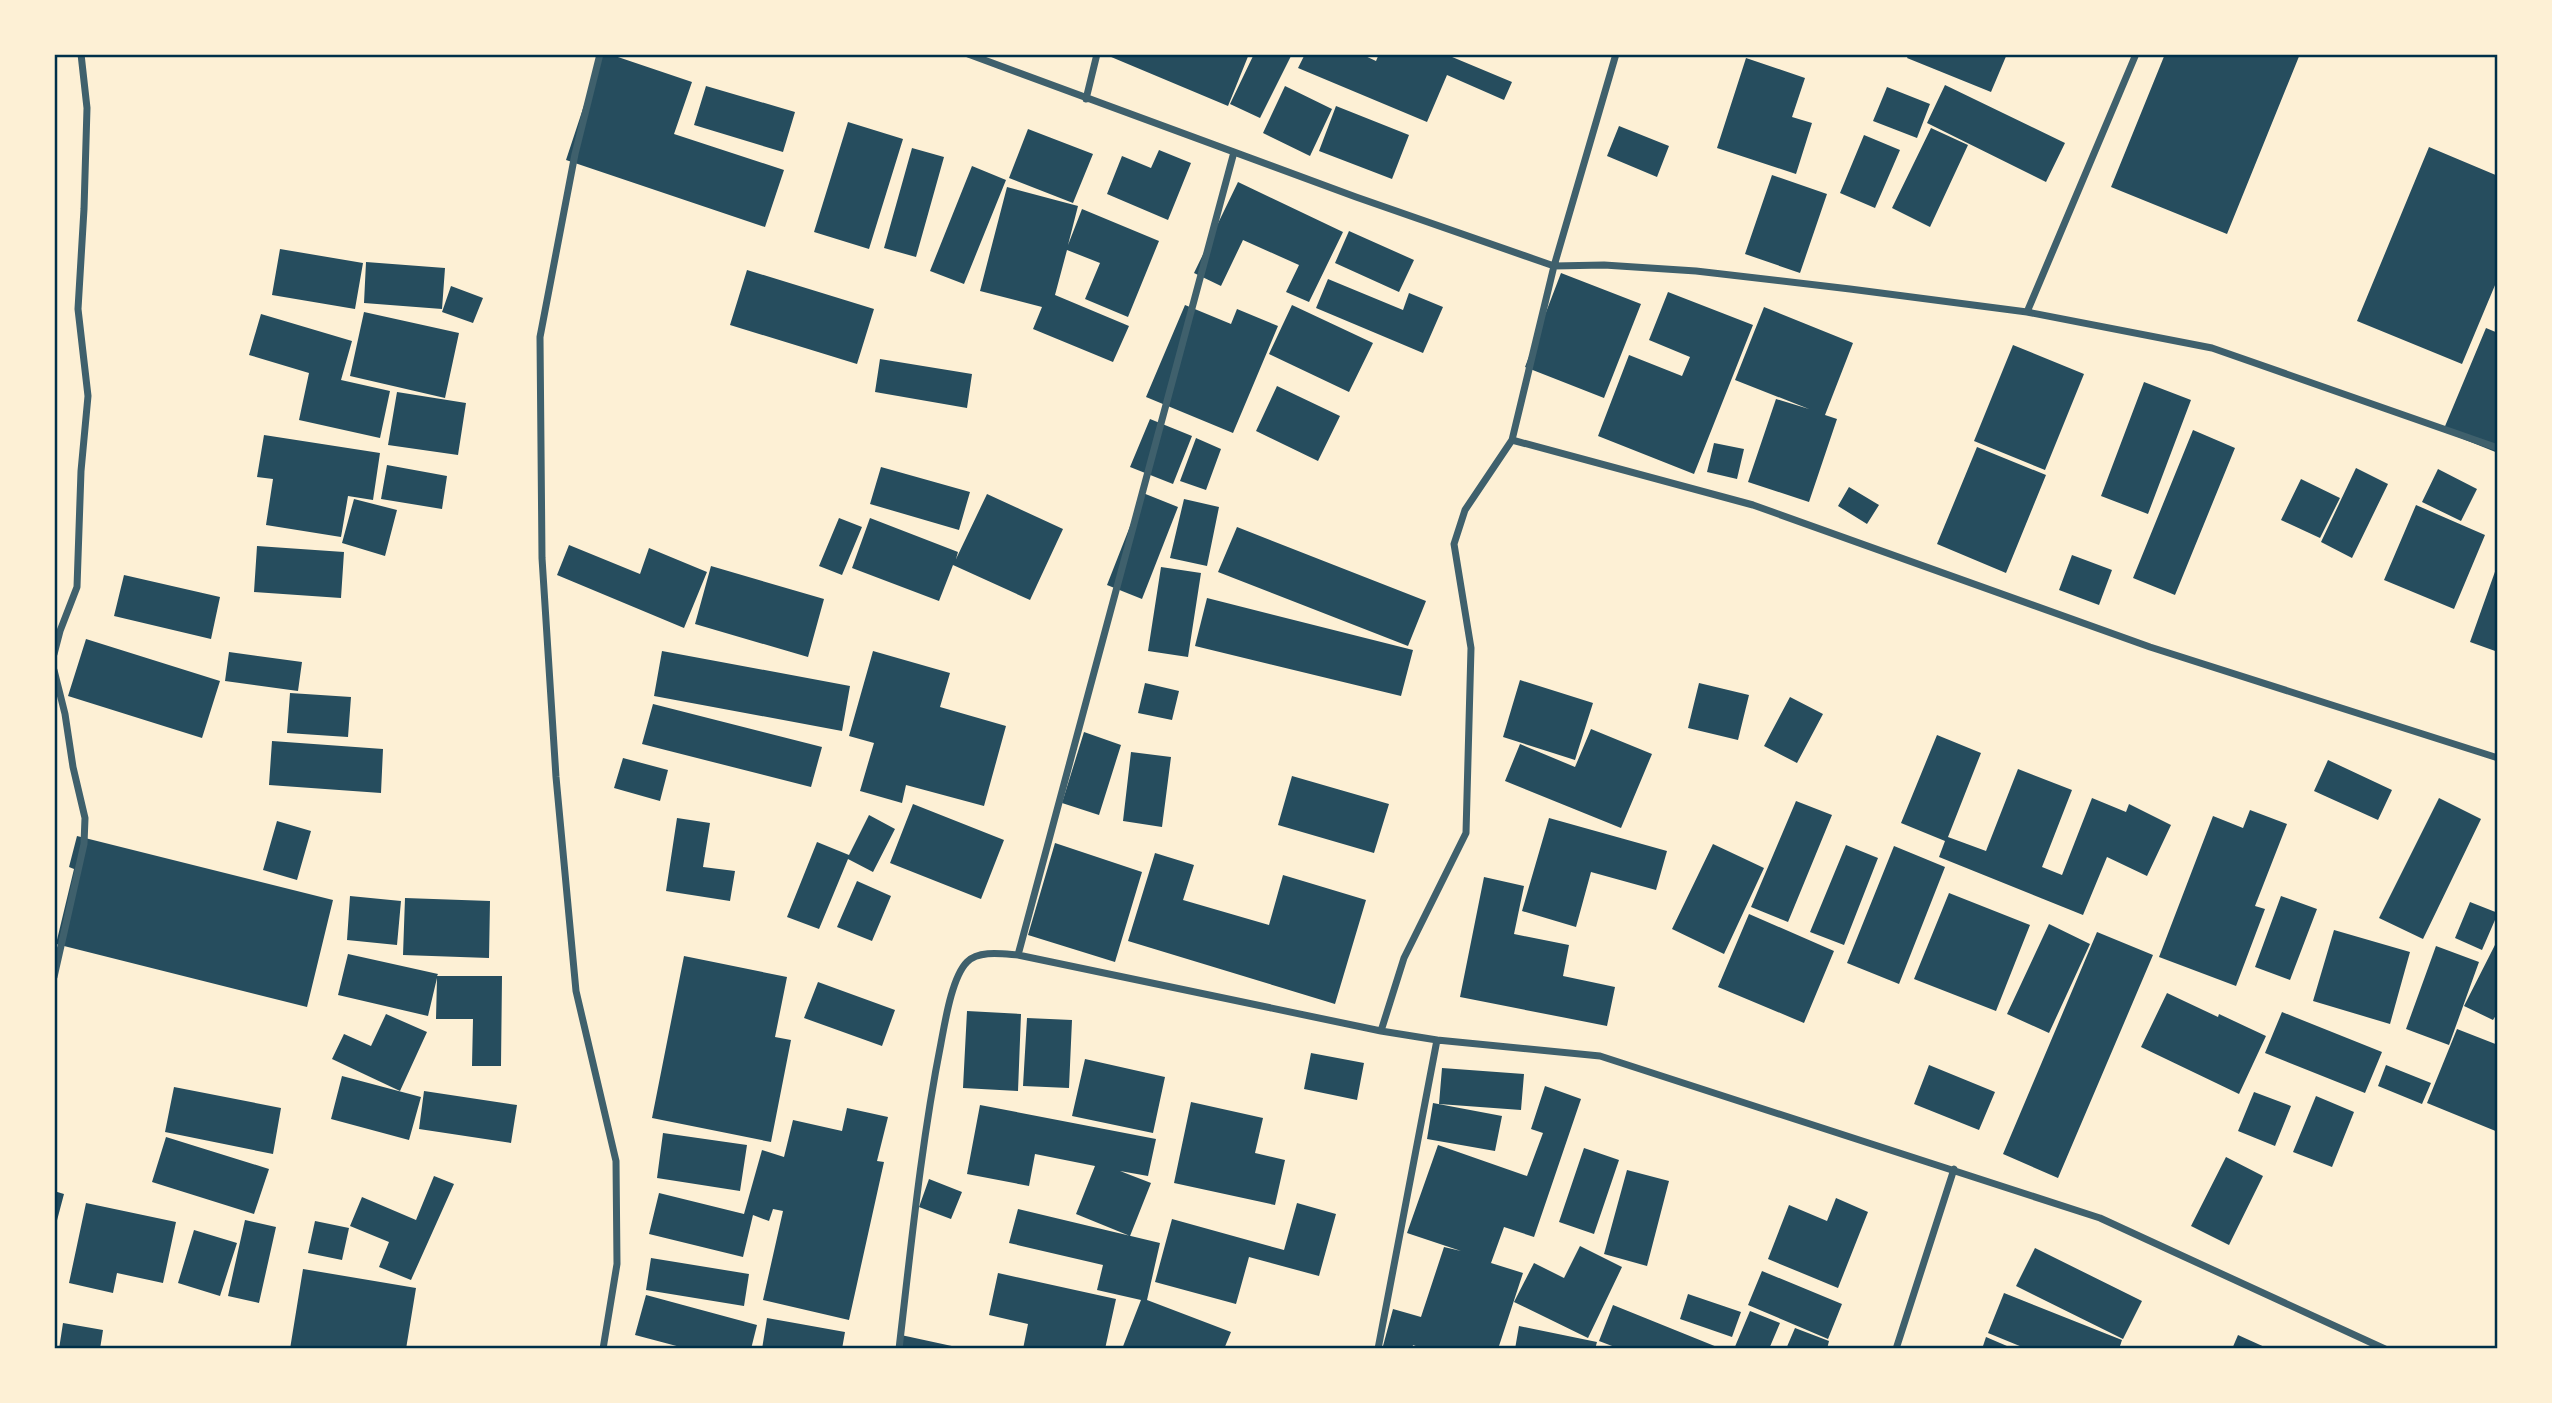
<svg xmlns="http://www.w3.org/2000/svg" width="2552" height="1403" viewBox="0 0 2552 1403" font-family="Overpass,sans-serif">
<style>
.building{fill:#264d5e}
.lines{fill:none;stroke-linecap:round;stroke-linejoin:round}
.minor{stroke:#3f606c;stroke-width:7}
.neatline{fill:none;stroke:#003049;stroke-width:2.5}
</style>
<rect width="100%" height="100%" fill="#fdf0d5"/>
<path class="building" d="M601 54H609L692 82 674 134 784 170 765 227 566 160Z
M1104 54H1249L1228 106Z
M1254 54H1292L1260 118 1230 104Z
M1305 54H1361L1376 61 1379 54H1445L1512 82 1504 100 1447 75 1427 122 1298 68Z
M1909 54H2007L1991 92 1907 58Z
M2165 54H2300L2227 234 2111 187Z
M1746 58 1805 78 1792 117 1812 123 1796 174 1717 148Z
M1945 85 2065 143 2046 182 1927 123Z
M706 86 795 112 783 152 694 125Z
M1285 86 1332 109 1310 156 1263 133Z
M1887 87 1930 104 1917 138 1873 121Z
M1336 106 1409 135 1392 179 1319 151Z
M848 122 903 139 869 249 814 232Z
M1619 126 1669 146 1657 177 1607 156Z
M1931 128 1968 145 1930 227 1892 208Z
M1028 129 1093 154 1073 203 1009 178Z
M1864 135 1900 150 1875 208 1840 193Z
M2429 147 2498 176V278L2462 364 2357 321Z
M912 148 944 157 916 257 884 248Z
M1159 150 1191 163 1168 220 1107 194 1122 156 1151 168Z
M972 166 1006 180 964 284 930 271Z
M1772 175 1827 194 1800 273 1745 254Z
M1238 182 1343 232 1309 302 1286 292 1299 265 1243 240 1221 286 1194 273Z
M1007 187 1078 206 1068 245 1082 209 1159 241 1128 317 1085 299 1100 263 1067 250 1055 295 1129 326 1113 362 1033 329 1042 307 980 291Z
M1349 231 1414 260 1399 292 1335 263Z
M280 249 363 263 355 309 272 295Z
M366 262 445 268 442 309 364 303Z
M747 270 874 309 857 364 730 325Z
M1561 273 1641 304 1604 398 1525 367Z
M1328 279 1403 310 1409 293 1443 307 1423 353 1316 308Z
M451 286 483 298 473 323 442 312Z
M1668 292 1753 325 1694 474 1598 436 1629 355 1682 376 1690 357 1649 340Z
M1185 305 1231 324 1237 309 1278 326 1233 433 1146 397Z
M1292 305 1373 343 1349 392 1269 354Z
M1764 307 1853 343 1825 415 1837 419 1809 502 1748 482 1776 399 1809 409 1735 380Z
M364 312 459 333 445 398 350 376Z
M261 314 352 341 341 380 390 391 380 438 299 420 309 373 249 355Z
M2486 328 2498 333V453L2443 431Z
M2013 345 2084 374 2045 470 1974 441Z
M880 359 972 374 967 408 875 392Z
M2144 382 2191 400 2148 514 2101 496Z
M1277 386 1340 416 1318 461 1256 431Z
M397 392 466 403 458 455 388 445Z
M1150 419 1192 436 1173 484 1130 467Z
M2193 430 2235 448 2175 595 2133 578Z
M264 435 380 453 373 500 348 496 341 537 266 525 273 479 257 477Z
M1196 438 1221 449 1206 490 1180 481Z
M1714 443 1744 449 1737 479 1707 472Z
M1977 447 2046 475 2006 573 1937 544Z
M387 465 447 476 442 509 381 499Z
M881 467 970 492 959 530 870 504Z
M2356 468 2388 484 2352 558 2321 542Z
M2438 469 2477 489 2461 521 2422 502Z
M2301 479 2340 498 2320 538 2281 520Z
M1849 487 1879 505 1867 524 1838 506Z
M1143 493 1178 507 1142 599 1107 585Z
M987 494 1063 529 1030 600 953 565 939 601 852 568 870 518 958 552 956 559Z
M354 499 397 510 385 556 342 543Z
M1184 499 1219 507 1207 566 1170 558Z
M2416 505 2485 535 2454 609 2384 580Z
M839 518 862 527 842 575 819 566Z
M1237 527 1426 601 1408 646 1218 572Z
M569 545 640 574 649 548 707 572 684 628 557 575Z
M257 546 344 552 341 598 254 592Z
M2072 555 2112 570 2099 605 2059 590Z
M711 566 824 599 808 657 695 624Z
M2497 566H2498V652L2470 642Z
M1161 567 1201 573 1188 657 1148 651Z
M124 575 220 597 211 639 114 616Z
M1207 598 1413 650 1401 696 1195 646Z
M86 639 220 681 202 738 68 696Z
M662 651 850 686 842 731 654 696Z
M873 651 950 673 940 707 1006 726 984 806 906 785 902 803 860 791 874 743 849 736Z
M229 652 302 662 298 691 225 681Z
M1520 680 1593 703 1575 760 1503 737Z
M1145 683 1179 691 1172 720 1138 713Z
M1699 683 1749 695 1738 740 1688 728Z
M290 693 351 697 348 737 287 733Z
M1790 697 1823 714 1797 763 1764 746Z
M653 704 822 747 811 787 642 744Z
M1591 729 1652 754 1621 828 1505 781 1520 744 1575 767Z
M1084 732 1121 745 1099 815 1062 803Z
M1937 735 1981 753 1948 837 1986 851 2018 769 2072 790 2042 867 2062 875 2092 798 2126 812 2129 804 2171 825 2147 876 2107 857 2083 915 1939 857 1945 841 1901 823Z
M272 741 383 749 381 793 269 785Z
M1131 752 1171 757 1162 827 1123 821Z
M623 758 668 770 660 801 614 788Z
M2328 760 2392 790 2378 820 2314 791Z
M1292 776 1389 804 1374 853 1278 825Z
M2439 798 2481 819 2423 939 2379 918Z
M1796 801 1832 815 1788 922 1751 907Z
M913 804 1004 840 981 899 890 863Z
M2250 810 2287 824 2255 906 2265 909 2236 986 2159 957 2213 816 2243 828Z
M869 815 895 829 873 872 848 859 819 929 787 917 817 842 849 855Z
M677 818 710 823 703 867 735 871 730 901 666 891Z
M1549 818 1667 851 1656 890 1591 872 1576 927 1522 911Z
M277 821 311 831 297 880 263 870Z
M77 836 333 900 307 1007 56 944 74 869 69 867Z
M1055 843 1142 872 1115 962 1028 935Z
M1713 844 1764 868 1724 954 1672 929Z
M1846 845 1878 858 1844 945 1810 932Z
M1894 846 1945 867 1899 984 1847 963Z
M1155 853 1194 865 1183 900 1269 925 1283 875 1366 900 1335 1004 1128 941Z
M1484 877 1524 886 1514 934 1569 945 1563 976 1615 987 1607 1026 1460 997Z
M857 881 891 896 872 941 837 927Z
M1949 893 2030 925 1996 1011 1914 979Z
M350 896 401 901 397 945 347 940Z
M2281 896 2317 909 2290 980 2255 967Z
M405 898 490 901 489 958 403 955Z
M2470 902 2498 913 2482 950 2455 938Z
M1749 914 1834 951 1804 1023 1718 987Z
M2049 924 2090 944 2049 1033 2007 1014Z
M2334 930 2410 952 2390 1024 2313 1001Z
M2097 932 2153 955 2058 1178 2003 1154Z
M2498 939V1012L2493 1020 2464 1006Z
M2436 946 2479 962 2449 1045 2406 1029Z
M348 954 438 974 437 976H502L501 1066H472L473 1019H436L437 978 428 1016 338 995Z
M684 956 787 977 775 1037 791 1040 771 1142 652 1118Z
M818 982 895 1010 882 1046 804 1018Z
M2167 993 2218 1017 2219 1014 2266 1036 2239 1094 2141 1047Z
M967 1011 1021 1014 1018 1091 963 1088Z
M2282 1012 2382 1052 2365 1093 2265 1053Z
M386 1014 427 1032 400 1091 332 1059 344 1034 371 1046Z
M1027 1018 1072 1020 1069 1088 1023 1086Z
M2457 1029 2498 1045V1132L2427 1103Z
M1311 1053 1364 1063 1357 1100 1304 1089Z
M1085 1059 1165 1077 1153 1133 1072 1116Z
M1929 1065 1995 1092 1979 1130 1914 1104Z
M2386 1065 2431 1083 2422 1104 2378 1086Z
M1442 1068 1524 1074 1521 1110 1439 1104Z
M342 1076 421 1097 409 1140 331 1119Z
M1545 1086 1581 1099 1534 1237 1504 1227 1491 1263 1523 1273 1498 1349H1424L1413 1345 1412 1349H1392L1383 1346 1393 1309 1421 1317 1444 1247 1461 1251 1407 1233 1438 1145 1527 1176 1543 1133 1531 1129Z
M174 1087 281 1108 273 1154 165 1132Z
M424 1091 517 1105 511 1143 419 1129Z
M2254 1092 2291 1106 2275 1146 2238 1131Z
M2316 1096 2354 1112 2332 1167 2293 1152Z
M1191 1102 1263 1118 1255 1153 1285 1160 1275 1205 1174 1183Z
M1433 1103 1502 1116 1495 1151 1427 1139Z
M980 1105 1156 1139 1148 1176 1120 1171 1151 1183 1130 1236 1076 1214 1095 1166 1035 1154 1029 1186 967 1174Z
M847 1108 888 1117 877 1161 884 1162 849 1320 763 1300 783 1211 773 1209 769 1221 753 1215 743 1257 649 1234 659 1193 744 1214 762 1150 784 1157 793 1120 842 1131Z
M663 1133 747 1145 740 1191 657 1178Z
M166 1137 269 1169 254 1214 152 1182Z
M1584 1148 1619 1160 1594 1234 1559 1222Z
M2226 1157 2263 1176 2229 1245 2191 1226Z
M1627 1170 1669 1181 1647 1266 1604 1254Z
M434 1176 454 1184 411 1280 379 1267 389 1242 350 1226 362 1197 416 1220Z
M929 1179 962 1192 951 1219 919 1207Z
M54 1191 64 1194 55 1228H54Z
M1836 1198 1868 1212 1838 1288 1768 1259 1789 1205 1827 1221Z
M86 1203 176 1222 163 1283 117 1273 113 1293 69 1283Z
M1297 1203 1336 1214 1319 1276 1249 1257 1236 1304 1155 1282 1172 1219 1284 1250Z
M1018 1209 1160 1243 1147 1300 1231 1332 1224 1349H1122L1141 1300 1097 1290 1103 1265 1009 1243Z
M245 1220 276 1227 259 1303 228 1296Z
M315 1221 349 1228 342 1260 308 1253Z
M194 1230 237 1243 220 1296 178 1283Z
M1580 1246 1622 1267 1588 1338 1514 1302 1534 1263 1564 1278Z
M2035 1248 2142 1301 2123 1339 2016 1286Z
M651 1258 749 1274 744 1306 646 1290Z
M303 1269 416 1288 406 1349H290Z
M1762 1271 1842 1304 1828 1339 1748 1305Z
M998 1273 1116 1299 1105 1349H1023L1028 1324 989 1315Z
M2004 1293 2122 1340 2119 1349H2027L1988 1333Z
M1688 1294 1741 1312 1732 1337 1680 1319Z
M646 1295 757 1325 751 1349H688L635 1335Z
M1613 1305 1722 1349H1620L1599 1341Z
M1750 1311 1780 1323 1769 1349H1734Z
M767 1318 845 1332 842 1349H762Z
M63 1323 103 1330 100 1349H59Z
M1519 1326 1597 1342 1595 1349H1515Z
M1795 1328 1829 1341 1827 1349H1786Z
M901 1335 961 1348V1349H898Z
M2238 1335 2269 1349H2232Z
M1986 1337 2014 1349H1982Z"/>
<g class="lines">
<path class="minor" d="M600 54 575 154 540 337 542 558 556 777 576 991 616 1161 617 1264 603 1349
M968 54 1356 197 1554 266 1512 440 1465 510 1454 544 1471 648 1466 833 1404 958 1381 1031
M1616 54 1554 266 1604 265 1696 271 1850 289 2027 312 2212 348 2498 448
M1086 99 1097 54
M2027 312 2136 54
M1512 440 1753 505 2150 647 2498 758
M54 654 60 631 77 587 81 471 88 396 78 309 84 209 87 108 81 54
M54 670 65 714 73 767 85 818 84 844 54 977
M1018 955 1234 152
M899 1349C911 1247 921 1144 941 1043 945 1022 952 977 967 962 979 950 1003 954 1018 955L1381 1031 1437 1040 1600 1056 2100 1218 2385 1349
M1378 1349 1437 1040
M1896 1349 1954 1169"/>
</g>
<rect width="2552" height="1403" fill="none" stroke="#fdf0d5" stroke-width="112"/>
<rect x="56" y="56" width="2440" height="1291" class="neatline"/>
</svg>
